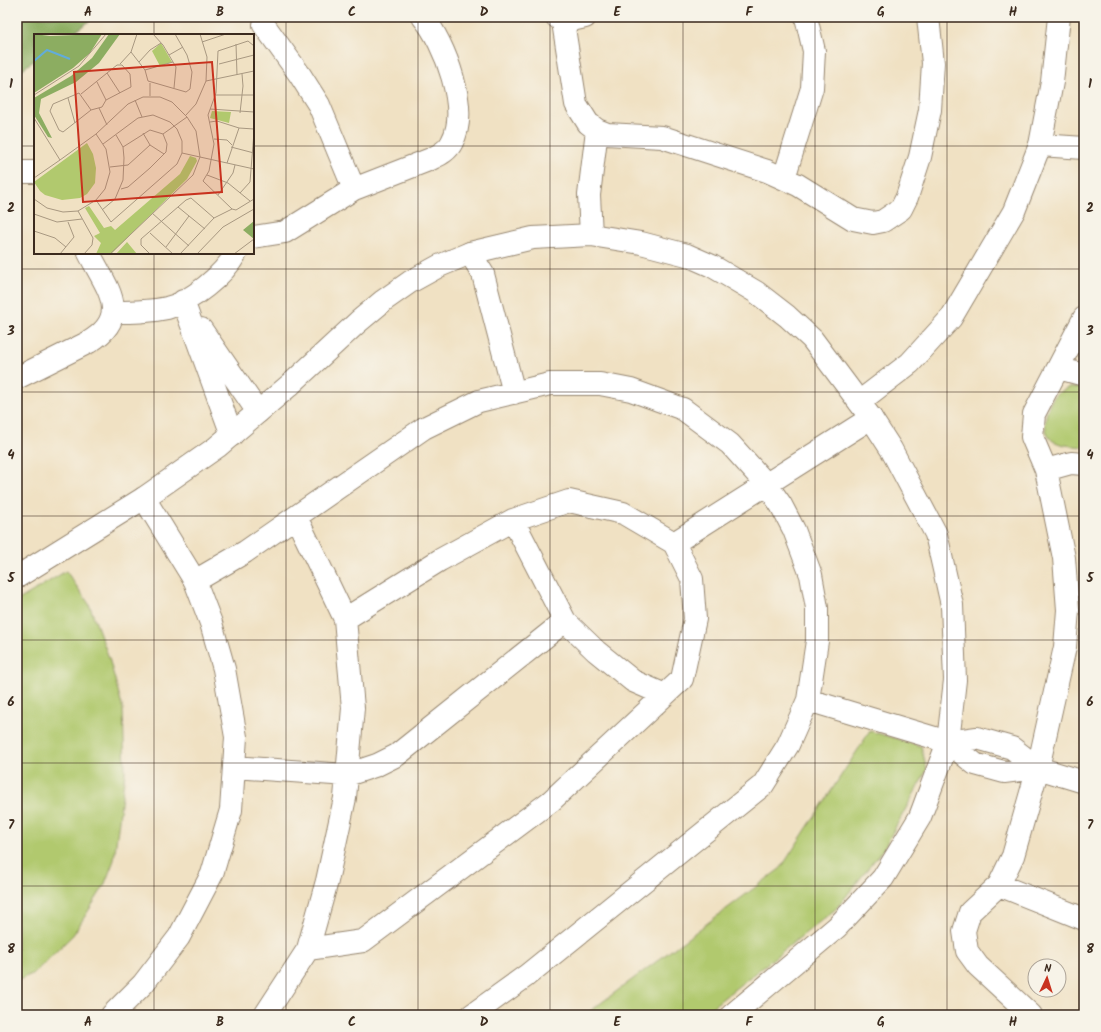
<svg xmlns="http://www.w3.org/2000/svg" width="1101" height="1032" viewBox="0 0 1101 1032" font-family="Kalam,sans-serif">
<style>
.green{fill:#b1c96e;stroke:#767a46}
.forest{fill:#8cad61;stroke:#646c40}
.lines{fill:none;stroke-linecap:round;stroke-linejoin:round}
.minor-casing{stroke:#968670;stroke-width:24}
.tertiary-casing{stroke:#968670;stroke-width:24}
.minor{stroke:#fff;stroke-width:22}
.tertiary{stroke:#fff;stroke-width:22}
.grid{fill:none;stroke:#3b2a1e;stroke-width:1;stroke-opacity:0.55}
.inset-river{fill:none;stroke:#62acda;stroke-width:2}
.inset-road{fill:none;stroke:#a89881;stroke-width:1}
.view{fill:#c8321e;fill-opacity:0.15;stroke:#c8321e;stroke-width:2}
.inset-edge{fill:none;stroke:#3b2a1e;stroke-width:2}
.neatline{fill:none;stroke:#3b2a1e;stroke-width:1.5}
.grid-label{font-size:13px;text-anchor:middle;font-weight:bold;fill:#3b2a1e}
</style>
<rect width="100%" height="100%" fill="#f7f3e8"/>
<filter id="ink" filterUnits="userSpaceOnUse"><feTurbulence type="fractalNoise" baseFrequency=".025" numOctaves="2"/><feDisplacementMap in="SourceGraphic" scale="8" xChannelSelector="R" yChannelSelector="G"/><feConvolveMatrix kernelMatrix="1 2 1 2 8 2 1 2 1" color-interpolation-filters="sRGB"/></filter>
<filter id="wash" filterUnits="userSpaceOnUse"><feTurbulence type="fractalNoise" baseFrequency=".012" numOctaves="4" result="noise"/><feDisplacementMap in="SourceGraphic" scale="16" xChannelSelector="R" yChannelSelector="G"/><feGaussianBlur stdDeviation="0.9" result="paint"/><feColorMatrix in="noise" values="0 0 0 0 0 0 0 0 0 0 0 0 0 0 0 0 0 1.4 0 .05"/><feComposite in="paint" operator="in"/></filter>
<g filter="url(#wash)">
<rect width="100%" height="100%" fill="#f0e1c3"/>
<path class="green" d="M1070 387 1084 388V447C1074 446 1063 446 1053 441 1040 432 1046 407 1054 397 1058 392 1064 390 1070 387Z
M66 571 89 604 109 658 123 709 125 772 114 860 104 886 73 935 34 973 17 981V601Z
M870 731 921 746 927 770 884 848 837 908 702 1015H585L781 868Z"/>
<path class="forest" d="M17 17H95L70 35H35V60L17 73Z"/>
</g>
<g filter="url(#ink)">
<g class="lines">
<g class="minor-casing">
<path id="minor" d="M557 17 563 22 576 104 588 123 597 130 607 134 662 137 767 171 798 185 853 219 873 223 883 221 901 209 907 197 920 157 930 110 933 63 928 17
M563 22 585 17
M264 25 300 75 319 105 354 189
M1040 145 1084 148
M17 172H35
M784 178 812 88 814 51 806 17
M591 235 589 195 597 130
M253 237 285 232 354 189 431 159C439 155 448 151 452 142 470 110 445 43 423 17
M470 253 483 274 514 393
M183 301 232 435
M114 312C132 312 149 312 167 308 191 302 224 275 236 253
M201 329 258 412
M1058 368 1084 375
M17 378 89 342C133 316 106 287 89 253
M1046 470 1071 463 1084 464
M513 520 565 621 596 651 633 681 665 695
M674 543 871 418
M195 581 245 552 424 428 479 401 550 384H600L631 390 683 409 730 444 767 485 781 505 794 530 811 575 817 608V641L808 700 788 745 763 785 526 976 472 1015
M808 700 948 742 975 764 1004 772 1038 768
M948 742 977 738 1012 748 1038 768 1084 782
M234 767 347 775 377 765 397 755 565 621
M999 885 1084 919
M308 949 363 941 551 801 682 679 695 619 692 579 674 543 623 513 569 501 513 520 440 560 345 619
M112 1015 143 984 179 937 212 874 231 810 236 737 224 669 211 623 195 581 144 498
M265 1015 308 949 327 881 345 798 353 708 345 619 296 517
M1031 1015 978 966 967 951 964 931 970 912 999 885 1013 856 1038 768 1065 647 1068 610 1064 558 1046 470 1032 437 1034 414 1084 318"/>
</g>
<g class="tertiary-casing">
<path id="tertiary" d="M859 402 910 363 951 318 1014 211 1040 145 1052 82 1059 17
M17 577 144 498 217 447 291 384 358 322 383 301 410 282 439 266 470 253 533 238 591 235 641 243 687 255 712 266 756 292 787 316 812 339 871 418 891 449 936 534 952 605 955 680 948 742 920 817 883 878 837 927 732 1015"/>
</g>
<use href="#minor" class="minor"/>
<use href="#tertiary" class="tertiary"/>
</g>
</g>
<path class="grid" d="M154 17V35M286 17V1015M418 17V1015M550 17V1015M683 17V1015M815 17V1015M947 17V1015M17 146H35M253 146H1084M154 253V1015M17 269H1084M17 392H1084M17 516H1084M17 640H1084M17 763H1084M17 886H1084"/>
<g transform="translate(34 34)">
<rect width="220" height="220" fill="#f0e1c3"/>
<path d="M127 9 138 28 126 32 118 17ZM178 77 197 78 195 89 176 84ZM53 109 59 120 62 134 61 149 53 160 46 164 28 166 11 161 6 157 0 148ZM156 122 162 124 163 127 153 145 77 220H62L67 209 60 202 66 199 51 174 55 172 70 194 77 192 81 196 146 140ZM93 208 103 220H82Z" fill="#b1c96e"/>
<path d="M0 0 16 2 68 0 56 19 39 34 0 59ZM75 0H86L65 29 42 48 7 65 5 79 18 104 14 103 0 81V64L37 42 58 24ZM220 187V205L209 196Z" fill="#8cad61"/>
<path class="inset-river" d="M0 27 13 16 36 25"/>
<path class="inset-road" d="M103 0 97 18 111 36 114 47 152 58 156 55 158 38 153 21 141 0M119 0 129 11 142 33 140 54M168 8 192 0M202 10 203 41M220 12 214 7 184 17 182 59 174 81 180 110 175 137 169 147 198 175 202 176 220 165M135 21 149 13M105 28 116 16 127 9M86 30 97 18M185 30 220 21M111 36 139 28M73 39 86 59M172 47 220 37M63 48 72 66M116 49V62M47 60 83 31H88L96 40 97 53 72 66 68 73 57 76 29 98 25 96 16 77 19 70 45 59 57 76M0 61 45 32 72 0M182 61H220M34 64 41 89M101 66 108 83M65 74 73 91M176 75 220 78M206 79 209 52 208 40M152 81 162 70 172 47 173 23 166 0M0 84 26 126 62 100 94 70 109 63H126L138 68 153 83 162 97 166 123 159 141 76 220M176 88 183 87 205 94 220 95M109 99 116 111 130 120M62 100 72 115 76 138 71 155 62 166 77 188 143 130 148 119V107L143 95 136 88 119 81 104 84 69 110M129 100 153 83M180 105 193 106 198 111M197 113 220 119M148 119 220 135M193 129 205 94M76 133 94 131 116 111M173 141 194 149 216 167M0 144 26 126M87 155 94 153 116 134 132 118 133 110 129 100 116 96 89 113M206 159 216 148 220 98M184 161 199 139 201 131M0 165 13 174 29 178 44 177 62 166M144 173 171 195M68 176 81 165 89 146 90 124 89 113 82 101M44 177 59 204 58 211 50 220M118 179 155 212M0 180 23 188 48 185M180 184 198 175M0 197 21 204 32 213M116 199 139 220M132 213 155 182M26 220 40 203 34 188M116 220 107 211V205L152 166 157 164 180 184 146 220M163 220 189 193 220 175M200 220 220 205"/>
<path class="view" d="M178 28 188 158 49 168 40 38Z"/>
<rect width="220" height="220" class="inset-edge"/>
</g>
<rect width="1101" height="1032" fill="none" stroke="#f7f3e8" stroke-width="44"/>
<g transform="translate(1047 978) rotate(4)"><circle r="19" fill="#f7f3e8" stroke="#aca397"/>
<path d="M0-3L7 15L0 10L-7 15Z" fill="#c8321e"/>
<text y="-6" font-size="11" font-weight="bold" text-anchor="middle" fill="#3b2a1e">N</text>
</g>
<rect x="22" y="22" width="1057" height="988" class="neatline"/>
<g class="grid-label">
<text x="88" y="16">A</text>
<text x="220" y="16">B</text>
<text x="352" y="16">C</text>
<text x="484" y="16">D</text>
<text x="617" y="16">E</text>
<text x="749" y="16">F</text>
<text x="881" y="16">G</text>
<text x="1013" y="16">H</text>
<text x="11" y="88">1</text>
<text x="1090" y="88">1</text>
<text x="11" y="212">2</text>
<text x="1090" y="212">2</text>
<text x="11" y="335">3</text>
<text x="1090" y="335">3</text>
<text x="11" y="459">4</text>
<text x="1090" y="459">4</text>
<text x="11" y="582">5</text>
<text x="1090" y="582">5</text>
<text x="11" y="706">6</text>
<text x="1090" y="706">6</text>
<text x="11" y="829">7</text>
<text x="1090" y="829">7</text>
<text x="11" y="953">8</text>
<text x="1090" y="953">8</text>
<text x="88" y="1026">A</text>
<text x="220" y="1026">B</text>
<text x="352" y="1026">C</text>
<text x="484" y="1026">D</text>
<text x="617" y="1026">E</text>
<text x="749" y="1026">F</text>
<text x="881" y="1026">G</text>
<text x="1013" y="1026">H</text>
</g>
</svg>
